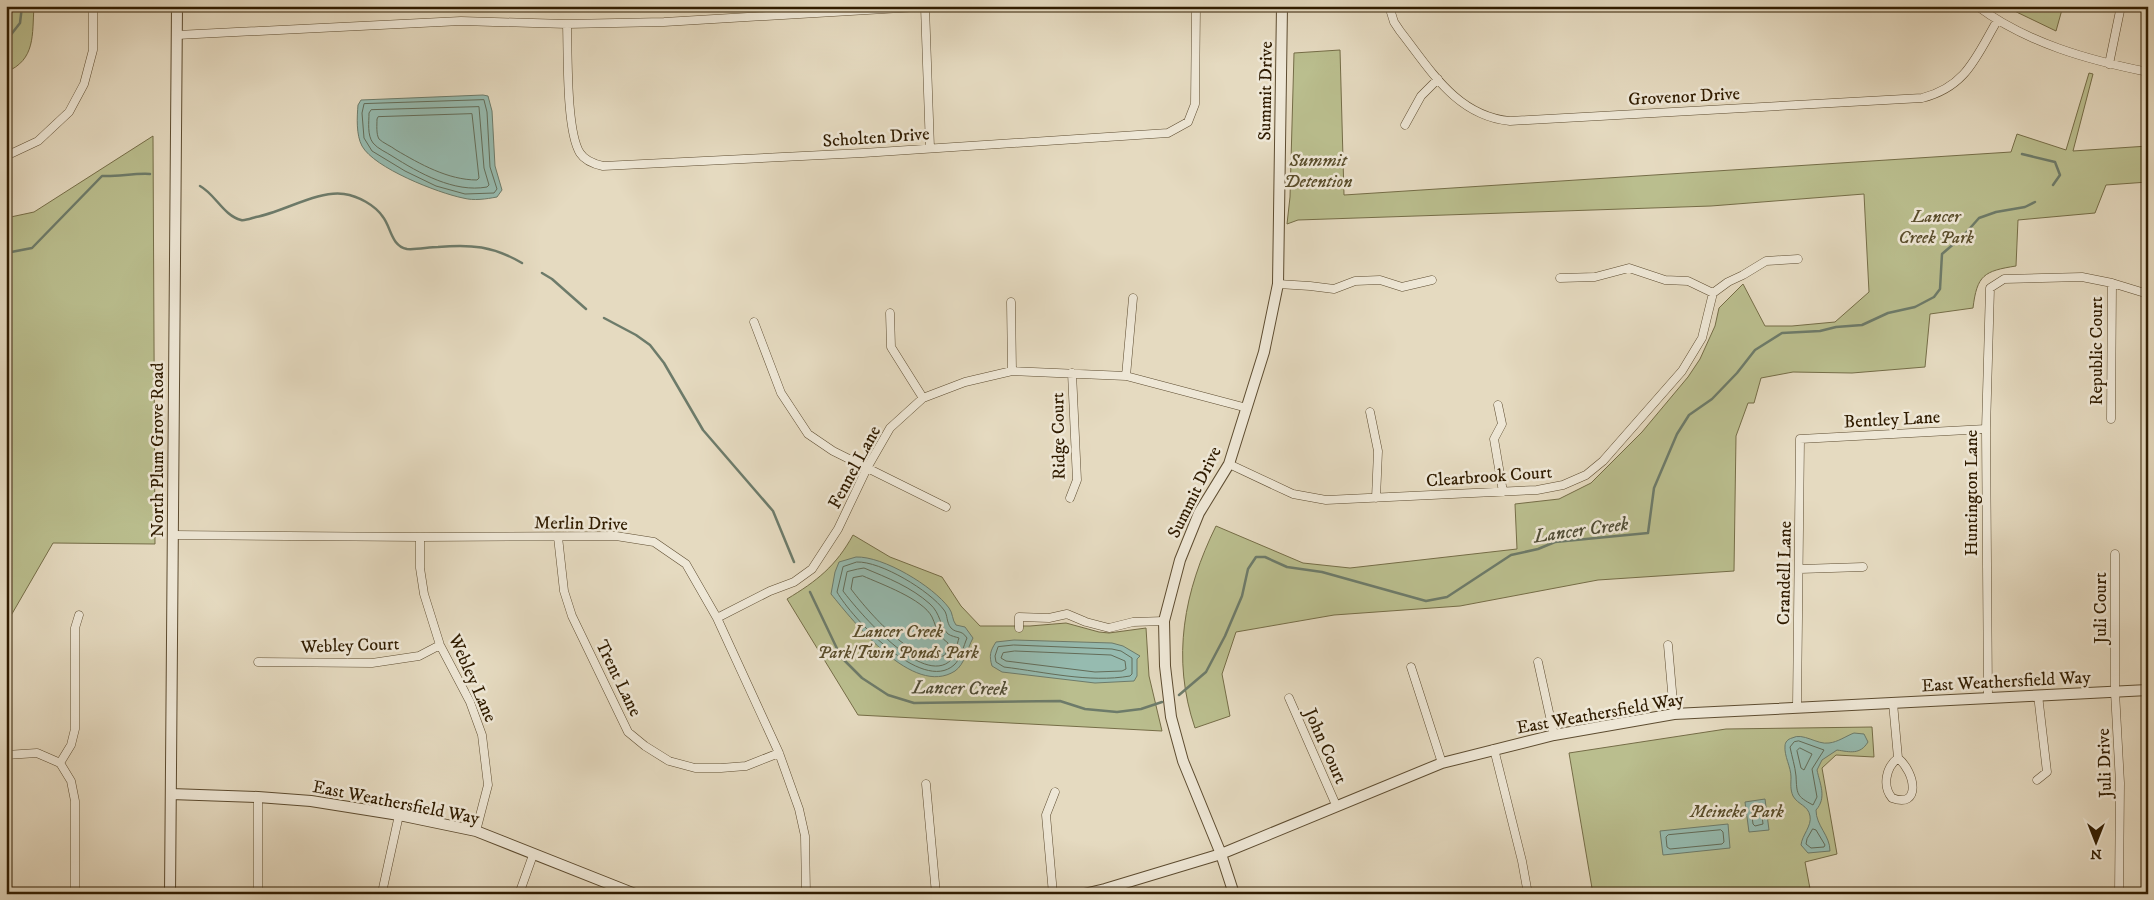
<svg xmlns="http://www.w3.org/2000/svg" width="2154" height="900" viewBox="0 0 2154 900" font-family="'IM FELL DW Pica',serif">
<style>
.green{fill:#babe8e;stroke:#756d47}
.water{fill:#96bbb0;stroke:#6d7b6a}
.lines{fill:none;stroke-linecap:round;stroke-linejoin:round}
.shore{stroke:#636c58;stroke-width:1}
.stream{stroke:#6d7b6a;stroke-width:2.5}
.minor-casing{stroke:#5d4c30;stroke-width:9}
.tertiary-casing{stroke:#5d4c30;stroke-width:12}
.minor{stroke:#eee7d6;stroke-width:8}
.tertiary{stroke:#eee7d6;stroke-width:10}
.labels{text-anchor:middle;stroke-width:5;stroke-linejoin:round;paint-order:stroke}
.street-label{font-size:18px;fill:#301c00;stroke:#eee7d6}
.park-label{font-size:18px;font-style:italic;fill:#594d2b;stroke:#eee7d6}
.water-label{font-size:19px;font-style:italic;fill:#4f4c35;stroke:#eee7d6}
</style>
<rect width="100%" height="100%" fill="#e5dac0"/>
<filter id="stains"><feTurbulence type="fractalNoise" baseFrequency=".004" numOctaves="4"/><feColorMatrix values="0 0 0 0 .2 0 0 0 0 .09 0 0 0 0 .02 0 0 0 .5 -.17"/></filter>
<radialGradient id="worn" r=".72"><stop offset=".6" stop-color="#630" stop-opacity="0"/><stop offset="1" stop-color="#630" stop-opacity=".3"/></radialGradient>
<path class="green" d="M6 6 34 7C32 34 36 60 6 72Z
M2004 6H2063L2056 31Z
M1340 50 1344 195 2011 152 2017 134 2066 150 2089 73 2093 74 2073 151 2148 146V182L2106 185 2095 213 2018 220 2016 266C1984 271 1977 275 1973 308L1930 314 1925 367 1852 373 1793 372 1761 378 1754 403H1748L1736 436 1734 571 1598 580 1460 606 1334 615 1236 632 1222 674 1230 716 1195 728C1171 658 1184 591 1216 526L1303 563 1350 568 1517 549 1515 504 1559 499 1591 483 1642 432 1688 377 1700 359 1715 326 1719 308 1743 284 1765 326H1792L1835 322 1869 292 1864 194 1711 206 1298 220 1287 224 1290 197 1294 53Z
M153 136 155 544 53 543 9 619 10 698H6V218L34 212Z
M853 535 890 557 942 577 961 606 980 626H1030L1066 623 1099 632 1109 633 1146 628 1149 676 1162 731 858 715 787 599C817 581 836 566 853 535Z
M1872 727 1874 757 1836 755 1822 768 1837 854 1805 862 1811 894H1593L1569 753 1726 729Z"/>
<path class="water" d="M483 95 488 96 492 111 495 166 502 190 497 197C486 199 474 201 463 198 438 193 374 168 362 146 356 135 357 117 358 105L361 100Z
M856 557C883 556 933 586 949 608 953 613 952 620 956 625L965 627 973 638C967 649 965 664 955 671 913 698 854 622 831 594L835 572 839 562Z
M1014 640 1112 643 1123 646 1140 656 1137 659V676L1134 681 1095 683 1002 672 992 666C989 656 990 651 996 642Z
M1854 733 1864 734 1868 742C1860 755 1850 752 1837 750L1822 760 1817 770C1820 784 1827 798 1816 810 1816 826 1830 835 1830 851L1808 853 1801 845C1802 835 1812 826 1810 816 1808 805 1798 805 1793 796 1790 789 1791 784 1791 777 1791 767 1784 756 1785 746 1785 742 1788 739 1792 738 1803 732 1817 745 1829 743 1838 742 1846 736 1854 733Z
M1765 799 1769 830 1749 832 1745 802Z
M1728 824 1730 848 1663 855 1660 831Z"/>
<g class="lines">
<path class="shore" d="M484 100 487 112 490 167 497 189 494 193 465 194 436 186 405 171 372 151 364 138 362 113 364 104Z
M479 107 484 168 489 185 487 187C454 193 419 173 392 156 386 152 378 149 373 143 367 135 369 122 369 113L371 110Z
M472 114 479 178 477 180C448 180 420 164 396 150 391 146 383 143 379 139 376 134 377 125 377 119L378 117Z
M857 562C881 561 930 591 944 610 948 615 946 622 951 628 957 634 961 629 967 638 964 645 960 660 954 665 922 694 851 617 837 592L843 567Z
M858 569 864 568C888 578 911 587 930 604 941 614 939 625 948 634 951 636 956 637 959 638 957 644 955 655 951 660 923 688 858 611 843 591L847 572Z
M863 576C881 584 923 599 932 617 938 630 935 633 948 643L945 655C917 670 866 609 851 589L853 578Z
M1014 645 1112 649 1121 651 1132 658V674L1130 676C1089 683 1045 672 1004 667L996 662 995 656 998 647Z
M1015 651 1111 655 1125 661 1126 669 1122 671 1095 672 1006 661 1001 658 1003 653Z
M1799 741 1824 750 1812 769 1817 797 1813 805C1796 796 1797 794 1796 776 1795 766 1792 757 1790 747L1794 742Z
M1800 748 1812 754 1804 770 1801 768 1797 751Z
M1759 805 1761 807 1763 824 1755 826 1753 824 1751 808Z
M1813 829 1816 830 1825 845 1824 847 1811 848 1806 844 1807 839Z
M1721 830 1723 832 1724 842 1722 844 1670 849 1667 847 1666 837 1668 835Z"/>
<path class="stream" d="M6 41 20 23 22 6
M2022 154 2055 162 2060 175 2053 185
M200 186C215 194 224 216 241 220 245 221 252 218 256 217 283 212 318 190 344 194 358 196 375 205 383 217 391 227 391 246 407 249 416 250 429 247 438 247 471 244 493 246 522 263
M6 253 32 248 102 176C118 177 133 173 150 174
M542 273 552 279 586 309
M604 318 636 335 650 345 664 363 703 430 773 511 794 562
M810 592 841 657 862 678 888 695 914 703 1060 701 1085 709 1117 712 1141 709 1162 702
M1179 695 1206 672 1225 636 1242 596 1248 569 1256 557H1265L1287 567 1322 572 1426 601 1447 597 1511 555 1538 549 1555 542 1648 533 1654 488 1677 434 1689 415 1712 399 1737 373 1755 350 1782 333 1820 331 1836 327 1862 325 1888 313 1915 307 1934 297 1940 289 1942 254 1964 235 1979 218 1996 212 2025 207 2035 202"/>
<g class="minor-casing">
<path id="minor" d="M1389 6 1394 22 1400 31C1430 69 1456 116 1510 121L1922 98C1966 87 1976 57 1997 21
M1977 6C2027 43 2088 60 2148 72
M925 7 930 148
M567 24C568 53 566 131 580 153 585 161 594 164 603 166L863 153 1168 133 1188 122 1195 104 1196 6
M177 35 461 21 567 24 664 22 935 6
M2109 64 2121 6
M1405 125 1421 96 1438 79
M6 156 38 141 69 112 84 84 93 50V6
M1560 278 1595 277 1629 268 1665 280 1688 281 1713 293
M1278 284 1310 286 1334 289 1355 281 1380 280 1402 287 1432 280
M1011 302 1012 371
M890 313 891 347 923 398
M754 322 781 393 808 434 833 451 946 507
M1126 376 1133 298
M1498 405 1502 424 1494 439 1503 492
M1370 412 1378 451 1376 498
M2111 419 2112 283
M1229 464 1293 494 1326 500 1537 490 1563 485 1586 475 1603 461 1682 371 1702 338 1713 293 1728 282 1743 275 1766 261 1798 259
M1070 498 1077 480 1072 373
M173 535 420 537 616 536 654 542 686 564 717 618 779 753 799 809 805 836 806 894
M420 537V568L424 594 440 645 470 702 482 735 488 785 476 831
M558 537 564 591 572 616 628 732 645 746 669 761 695 768H721L746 766 779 753
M2115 554V692L2120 783 2119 894
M1800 569 1863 567
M717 618 770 591 794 582 812 569 838 529 867 468 890 428 923 398 965 382 1012 371 1126 376 1247 408
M1019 628V617L1049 618 1067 614 1086 622 1109 628 1133 622 1164 621
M1668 645 1674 714
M258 662 372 663 419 656 440 645
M1538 662 1554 735
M1411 667 1442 763
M1289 698 1336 805
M1988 698 1986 429 1990 288 2004 279 2082 277 2112 283 2148 294
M1893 703 1898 758C1916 773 1921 809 1892 798 1882 786 1886 767 1898 758
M1797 707 1800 439 1986 429
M1494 749 1522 861 1528 894
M6 755 37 753 60 763 71 781 75 801V894
M60 763 71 745 75 729V628L79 615
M2037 780 2047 772 2038 695
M926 784 936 894
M383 888 399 815
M258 894V797
M519 894 533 855
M1053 894 1046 815 1055 792"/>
</g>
<g class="tertiary-casing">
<path id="tertiary" d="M171 794 258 797 311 801 399 815 476 831 635 894
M170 894 177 6
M1084 894 1105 889 1221 854 1442 763 1554 735 1674 714 2148 690
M1234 894 1221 854 1183 761 1171 717 1165 666 1164 621 1180 560 1199 513 1229 464 1264 352 1278 284 1282 6"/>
</g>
<use href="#minor" class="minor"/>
<use href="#tertiary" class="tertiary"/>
</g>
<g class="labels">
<g class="street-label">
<text transform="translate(1265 91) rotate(-89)" y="6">Summit Drive</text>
<text transform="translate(1684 96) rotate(-3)" y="6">Grovenor Drive</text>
<text transform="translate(876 137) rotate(-4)" y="6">Scholten Drive</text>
<text transform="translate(2096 351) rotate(-90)" y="6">Republic Court</text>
<text transform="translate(1892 419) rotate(-3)" y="6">Bentley Lane</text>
<text transform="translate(1058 436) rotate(-91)" y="6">Ridge Court</text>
<text transform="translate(157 450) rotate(-90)" y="6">North Plum Grove Road</text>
<text transform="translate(854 467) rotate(-62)" y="6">Fennel Lane</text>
<text transform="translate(1489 476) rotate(-4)" y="6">Clearbrook Court</text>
<text transform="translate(1194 492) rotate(-64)" y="6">Summit Drive</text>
<text transform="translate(1971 493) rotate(-90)" y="6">Huntington Lane</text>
<text transform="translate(581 523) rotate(1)" y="6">Merlin Drive</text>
<text transform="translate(1784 573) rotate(-89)" y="6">Crandell Lane</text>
<text transform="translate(2100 608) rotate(-90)" y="6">Juli Court</text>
<text transform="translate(350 645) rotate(-2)" y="6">Webley Court</text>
<text transform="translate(473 678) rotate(66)" y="6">Webley Lane</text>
<text transform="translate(619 678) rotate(64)" y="6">Trent Lane</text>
<text transform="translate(2006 681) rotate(-3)" y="6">East Weathersfield Way</text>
<text transform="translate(1600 713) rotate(-10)" y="6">East Weathersfield Way</text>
<text transform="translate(1326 746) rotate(66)" y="6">John Court</text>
<text transform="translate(2104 763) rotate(-92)" y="6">Juli Drive</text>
<text transform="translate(396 802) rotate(11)" y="6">East Weathersfield Way</text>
</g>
<g class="park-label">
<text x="1318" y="166">Summit<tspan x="1318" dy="21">Detention</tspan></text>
<text x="1936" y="222">Lancer<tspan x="1936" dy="21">Creek Park</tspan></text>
<text x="898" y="637">Lancer Creek<tspan x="898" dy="21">Park/Twin Ponds Park</tspan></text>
<text x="1737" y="817">Meineke Park</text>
</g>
<g class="water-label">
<text transform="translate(1581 529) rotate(-8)" y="7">Lancer Creek</text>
<text transform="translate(960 687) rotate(1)" y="7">Lancer Creek</text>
</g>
</g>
<rect width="2154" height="900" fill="none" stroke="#e5dac0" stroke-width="25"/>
<rect x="8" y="8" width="2139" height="885" fill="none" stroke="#301c00" stroke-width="2.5"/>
<rect x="12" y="12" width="2129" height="875" fill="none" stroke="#301c00"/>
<g transform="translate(2096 842) rotate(180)" stroke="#eee7d6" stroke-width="4" paint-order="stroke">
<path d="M0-4L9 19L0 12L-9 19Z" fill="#301c00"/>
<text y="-8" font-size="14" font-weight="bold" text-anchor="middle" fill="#301c00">N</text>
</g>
<rect width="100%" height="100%" filter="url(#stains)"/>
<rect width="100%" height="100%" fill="url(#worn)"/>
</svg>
